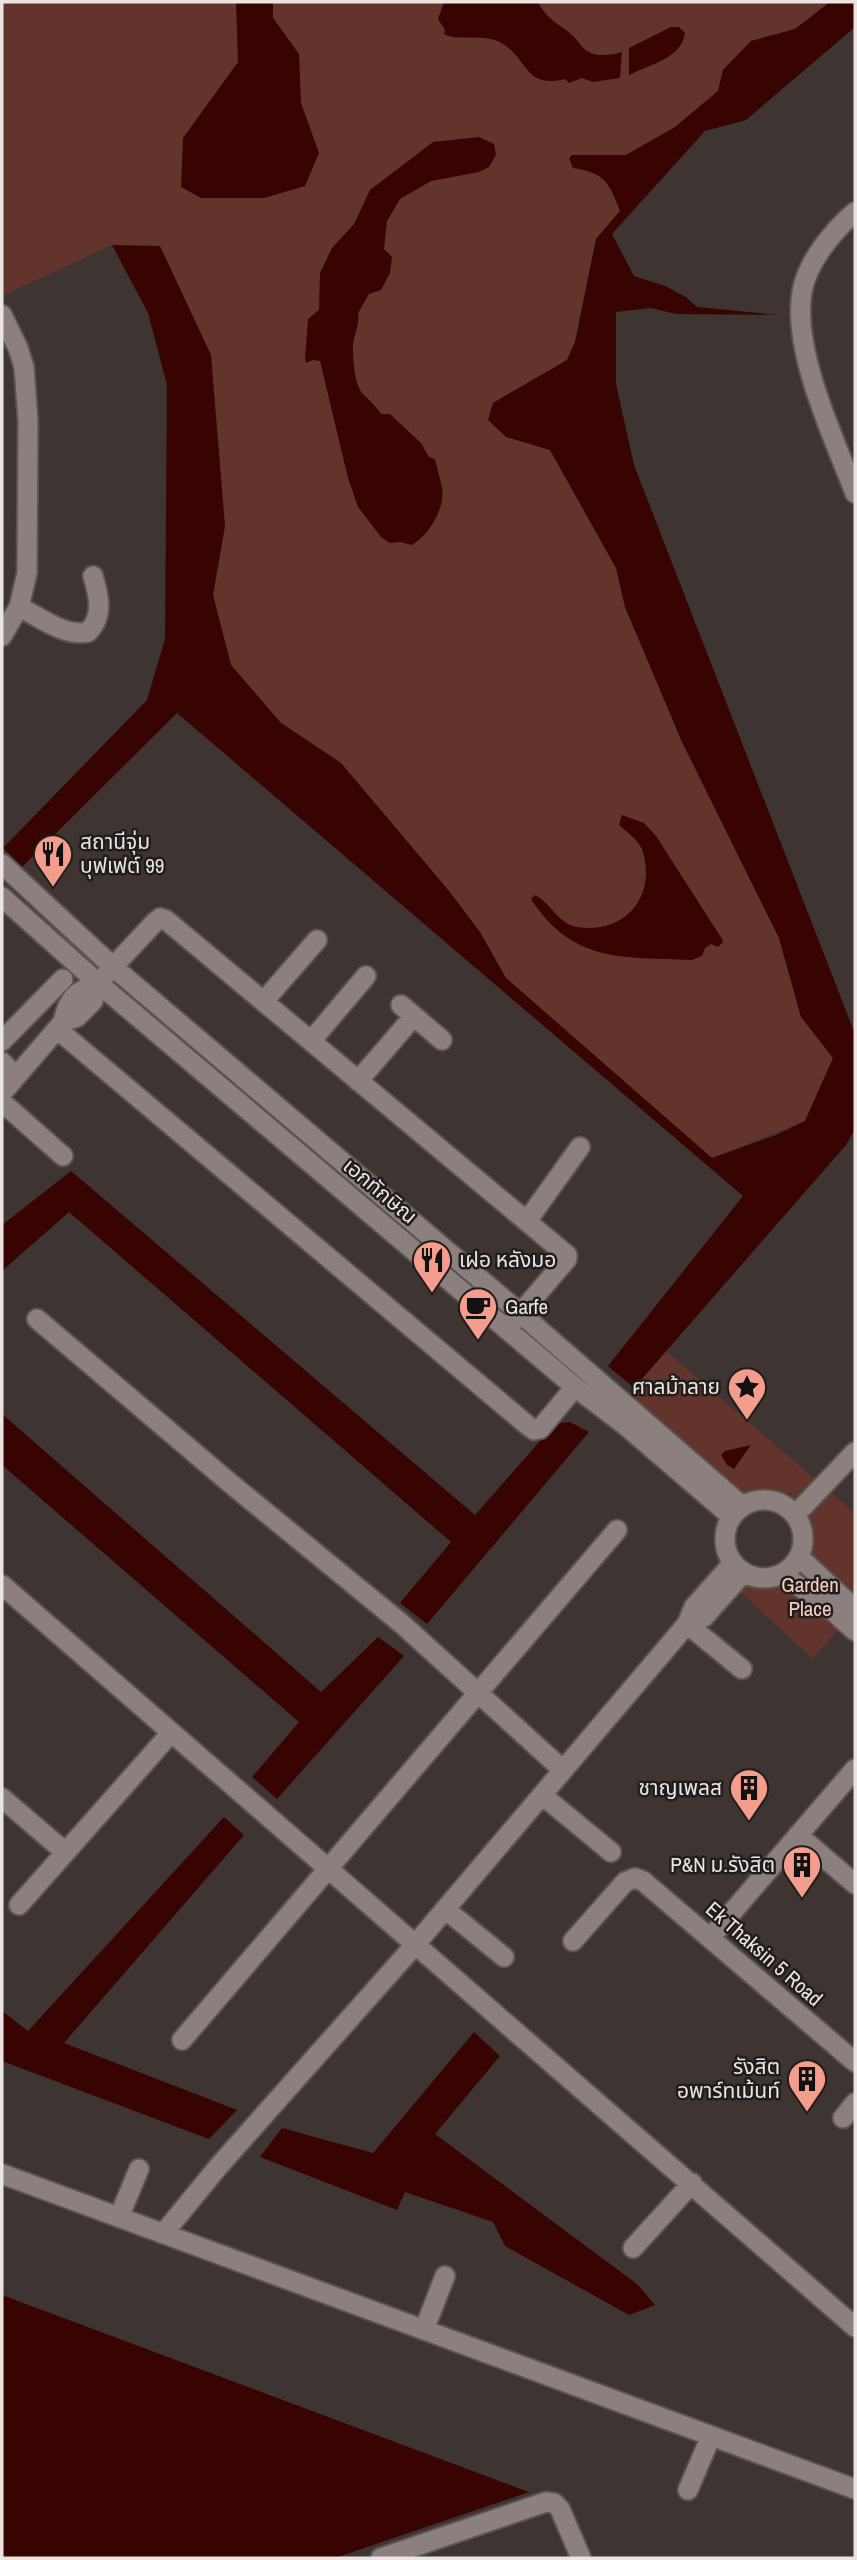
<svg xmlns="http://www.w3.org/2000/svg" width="857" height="2560" viewBox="0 0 857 2560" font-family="'Archivo Narrow','Noto Sans Thai',sans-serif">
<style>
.green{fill:#62342c}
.water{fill:#380401}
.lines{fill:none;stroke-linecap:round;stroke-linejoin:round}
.minor-casing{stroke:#5c5352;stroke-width:23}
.minor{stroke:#8c807e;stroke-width:19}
.labels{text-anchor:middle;stroke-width:5;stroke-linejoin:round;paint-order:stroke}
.poi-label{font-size:21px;fill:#ebe4e3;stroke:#211d1c;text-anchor:end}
.street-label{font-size:21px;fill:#ebe4e3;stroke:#211d1c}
.park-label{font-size:21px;fill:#f8cbc2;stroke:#211d1c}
</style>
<rect width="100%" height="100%" fill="#3e3432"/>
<path class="green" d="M2 2H830L795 29 751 41 723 70 718 91 675 127 626 155H572L570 158 573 168C605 173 609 182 620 211L596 239 575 342 567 360 493 403 506 437 550 450 616 568 625 607 682 742 779 938 801 1017 833 1058 805 1121 712 1158 506 978 480 932 449 891 341 763 281 723 231 665 213 595 225 526 160 247 112 245 2 296Z
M666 1351 855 1513V1609L813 1659 727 1580 803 1554 791 1493H733L623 1401Z"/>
<path class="water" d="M236 2H273V18L299 54 301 103 319 153 305 186 264 198H201L181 187 183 138 238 62Z
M444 2H538C546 19 560 24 573 36 579 41 582 49 589 52 597 57 613 55 622 52L620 78 593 82 582 78 569 83 565 79C525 89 528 59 503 44 485 32 457 42 444 34L445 30 438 19Z
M830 2H855V27L746 120 705 131 612 234 634 276 665 286 686 297 697 307 778 315 676 314 651 308 616 312V384L634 465 855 1034V1129L846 1145 634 1388 608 1366 743 1196 177 713 22 867 3 848 147 700 165 639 167 385 148 313 112 245 160 246 211 355 225 526 213 595 231 665 281 723 341 763 449 891 480 932 506 978 712 1158 776 1135 805 1121 833 1058 801 1017 779 938 682 742 625 607 616 568 550 450 506 437 488 420 493 403 567 360 575 342 596 239 620 211C609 182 605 173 573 168L569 158 572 155H626L675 127 718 91 723 70 751 41 795 29Z
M671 27H679L685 33C682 58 649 65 629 75V48Z
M479 137 494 144 496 155 489 167 479 172 431 181 400 199 387 221 384 249 392 257 390 273 381 290 369 294 358 313C360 324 354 334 353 345 353 359 354 384 363 394 370 401 375 405 381 414H390L421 443 429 457 435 459C437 469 440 478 442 487 446 507 429 535 412 545L400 542 390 543 381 537 358 507 348 478 320 361 313 360 306 363 305 359 308 319 319 310 320 273 332 248 354 224 370 190 433 142Z
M622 815 644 823 656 836 722 939 723 942 718 947 711 944 705 948 702 956 692 960C624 957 573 964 531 899L535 895C551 903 558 924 577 927 613 933 644 912 646 875 646 866 645 857 642 849 637 839 627 832 619 825Z
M71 1171 475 1515 555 1424 570 1422 589 1432 427 1624 400 1603 451 1542 69 1212 2 1271V1225Z
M2 1414 321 1692 378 1637 404 1656 277 1799 252 1777 299 1722 2 1465Z
M751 1445 734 1469 727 1465 721 1455 725 1451Z
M224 1817 244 1835 64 2043 237 2110 209 2139 2 2061V2011L28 2031Z
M474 2032 500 2056 435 2134 637 2284 655 2305 629 2315 505 2246 493 2222 405 2192 397 2210 260 2157 282 2128 373 2153Z
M2 2295 529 2492 335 2558H2Z"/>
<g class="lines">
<g class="minor-casing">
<path id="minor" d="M855 212C833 231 807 262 802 292 792 351 834 438 855 493
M2 315 18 348 24 367 28 421 27 573 19 607 2 636
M19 607C40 617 64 637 88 632 104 616 99 596 93 576
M2 864 112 966 520 1313 742 1506
M2 897 98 983 575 1387 625 1425 732 1517
M264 1001 317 940
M401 1005 442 1040
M63 1022 77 1017 93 1001 98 983 154 923 160 918 166 920 567 1255V1259L512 1323
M57 1029 526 1424 534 1430 540 1429 575 1387
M2 1041 63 979
M311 1041 366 976
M2 1062 15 1076
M358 1081 414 1016
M2 1093 63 1022C68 998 76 991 98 983
M2 1102 63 1156
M527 1221 580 1147
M37 1319 230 1483 402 1624 563 1770
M725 1539a39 39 0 1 1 78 0a39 39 0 1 1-78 0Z
M795 1515 855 1452
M799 1557 855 1609
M781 1574 824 1603 855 1631
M2 1585 855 2327
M689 1622 704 1617 744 1572
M687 1624 742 1669
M542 1795 611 1852
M2 1798 65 1852
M798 1835 855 1884
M19 1905 170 1734
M445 1909 504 1957
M710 1938 855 1769
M573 1941 625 1882 635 1878 643 1881 855 2062
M182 2040 617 1530
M843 2118 855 2103
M2 2174 855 2489
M119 2217 139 2169
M163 2234 218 2167 414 1946 687 1624 694 1607 733 1563
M633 2248 692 2183
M424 2330 445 2276
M688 2490 711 2436
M381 2558 546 2502 554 2503 560 2509 581 2558"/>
</g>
<use href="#minor" class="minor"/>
</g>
<defs>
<g id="restaurant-pin" transform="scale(2.0125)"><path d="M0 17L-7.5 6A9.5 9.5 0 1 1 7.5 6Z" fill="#f49d8d" stroke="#211d1c"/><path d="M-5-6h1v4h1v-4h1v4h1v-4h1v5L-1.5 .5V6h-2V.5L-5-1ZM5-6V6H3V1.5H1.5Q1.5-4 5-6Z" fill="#111"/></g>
<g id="cafe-pin" transform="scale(2.0125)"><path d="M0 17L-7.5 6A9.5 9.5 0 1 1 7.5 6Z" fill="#f49d8d" stroke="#211d1c"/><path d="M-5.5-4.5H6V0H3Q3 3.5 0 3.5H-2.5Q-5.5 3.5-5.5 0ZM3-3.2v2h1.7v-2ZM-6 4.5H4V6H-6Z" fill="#111"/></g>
<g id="sight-pin" transform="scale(2.0125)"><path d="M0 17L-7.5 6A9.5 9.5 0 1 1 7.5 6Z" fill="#f49d8d" stroke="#211d1c"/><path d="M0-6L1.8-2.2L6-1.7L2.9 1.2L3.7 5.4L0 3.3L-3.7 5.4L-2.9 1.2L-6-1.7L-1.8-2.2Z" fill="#111"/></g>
<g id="building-pin" transform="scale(2.0125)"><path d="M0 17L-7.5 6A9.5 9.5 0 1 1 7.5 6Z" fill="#f49d8d" stroke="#211d1c"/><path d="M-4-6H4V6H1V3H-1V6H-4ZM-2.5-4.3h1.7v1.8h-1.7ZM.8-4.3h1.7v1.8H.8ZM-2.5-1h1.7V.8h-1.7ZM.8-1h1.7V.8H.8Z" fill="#111"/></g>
</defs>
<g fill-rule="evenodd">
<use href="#restaurant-pin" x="53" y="854"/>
<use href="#restaurant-pin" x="432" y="1260"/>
<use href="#cafe-pin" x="478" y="1307"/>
<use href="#sight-pin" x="747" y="1387"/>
<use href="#building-pin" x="749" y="1788"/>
<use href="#building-pin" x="802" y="1865"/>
<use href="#building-pin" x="807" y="2079"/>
</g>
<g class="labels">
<g class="poi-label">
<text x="80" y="849" text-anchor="start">สถานีจุ่ม<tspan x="80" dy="24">บุฟเฟต์ 99</tspan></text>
<text x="459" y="1267" text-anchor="start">เฝอ หลังมอ</text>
<text x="505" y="1314" text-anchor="start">Garfe</text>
<text x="720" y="1394">ศาลม้าลาย</text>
<text x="722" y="1795">ชาญเพลส</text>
<text x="775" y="1872">P&amp;N ม.รังสิต</text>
<text x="780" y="2074">รังสิต<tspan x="780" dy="24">อพาร์ทเม้นท์</tspan></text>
</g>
<g class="street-label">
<text transform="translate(380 1191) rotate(40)" y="7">เอกทักษิณ</text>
<text transform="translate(764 1954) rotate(41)" y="7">Ek Thaksin 5 Road</text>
</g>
<g class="park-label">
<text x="810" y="1592">Garden<tspan x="810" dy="24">Place</tspan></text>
</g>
</g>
<rect width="857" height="2560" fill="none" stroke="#ebe4e3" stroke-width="7"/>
</svg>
